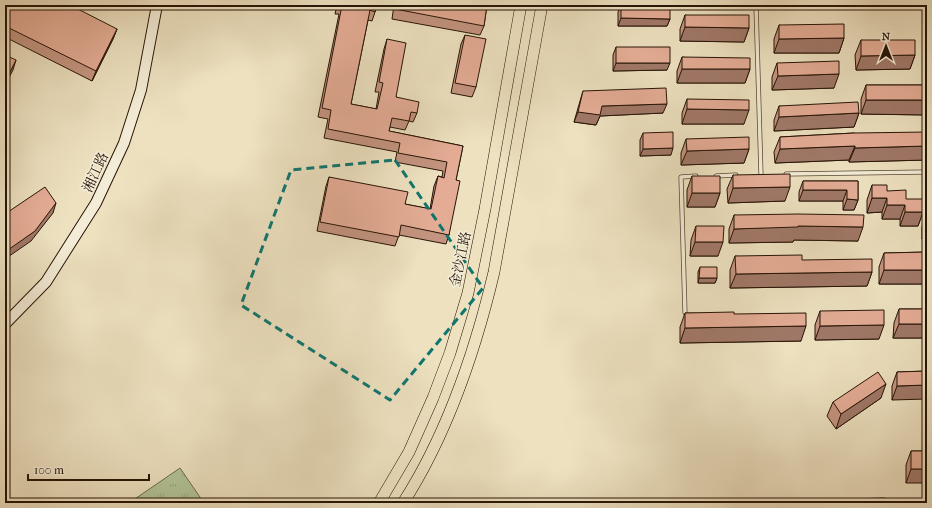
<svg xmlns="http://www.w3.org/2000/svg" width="932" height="508" viewBox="0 0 932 508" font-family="'IM FELL French Canon','Noto Serif SC',serif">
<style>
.park{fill:url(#park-tufts);stroke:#6c6c4e}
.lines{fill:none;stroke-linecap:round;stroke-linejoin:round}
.lane-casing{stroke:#584734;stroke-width:5}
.secondary-casing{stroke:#271406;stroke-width:12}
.primary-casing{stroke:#271406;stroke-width:12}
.lane{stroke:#f3ecd6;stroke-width:3.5}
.secondary{stroke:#f3ecd6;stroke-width:10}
.primary{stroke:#ede1c0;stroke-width:11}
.wall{fill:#c49480;stroke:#271406}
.shaded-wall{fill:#a07868;stroke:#271406}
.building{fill:#e4ac95;stroke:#271406}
.marked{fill:none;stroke:#0f766e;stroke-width:3;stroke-dasharray:8 5;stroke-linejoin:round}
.labels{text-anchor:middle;stroke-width:3;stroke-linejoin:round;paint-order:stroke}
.street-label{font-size:14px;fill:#271406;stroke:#f3ecd6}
</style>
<defs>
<pattern id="park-tufts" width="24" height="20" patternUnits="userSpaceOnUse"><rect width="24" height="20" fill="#b2c497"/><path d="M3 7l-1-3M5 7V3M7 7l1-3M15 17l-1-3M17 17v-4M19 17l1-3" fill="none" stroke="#99a881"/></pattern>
</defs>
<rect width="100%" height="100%" fill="#ede1c0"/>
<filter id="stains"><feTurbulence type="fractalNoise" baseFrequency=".005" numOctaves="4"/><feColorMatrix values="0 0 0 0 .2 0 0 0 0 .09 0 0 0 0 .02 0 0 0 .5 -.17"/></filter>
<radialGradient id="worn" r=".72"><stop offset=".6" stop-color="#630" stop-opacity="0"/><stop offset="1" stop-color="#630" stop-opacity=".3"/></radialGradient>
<path class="park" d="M180 468 204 503H129Z"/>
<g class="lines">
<g class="lane-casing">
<path id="lane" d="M756 5 761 175
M786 174 927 172
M716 176 736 175
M685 313 681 177 696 176"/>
</g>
<g class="secondary-casing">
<path id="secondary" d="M5 324 46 282 96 203 124 143 141 90 157 5"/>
</g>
<g class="primary-casing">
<path id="primary" d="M379 503 409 452 433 398 450 353 468 293 485 209 521 5
M403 503C448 433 475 352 494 272L542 5"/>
</g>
<use href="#lane" class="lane"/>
<use href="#secondary" class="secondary"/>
<use href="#primary" class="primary"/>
</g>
<path class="wall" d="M5 5 117 29 113 39 92 81 5 37Z
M337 5H376L375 12 372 21 368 20 351 104 376 109 379 92H375L384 49 387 39 396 97 417 113 413 122 409 121 405 130 390 127 389 131 463 146 456 180 449 235 446 244 399 235 395 246 317 231 326 186 329 177 405 204 430 209 434 186 438 176 442 177 443 171 395 162 397 152 324 138 328 119 318 117 339 14H335Z
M394 5H487L484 26 480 35 392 19Z
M621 5 670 19 667 26H618V12Z
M685 15 749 28 744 42 680 41V29Z
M779 25 844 38 839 53H774V39Z
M465 35 476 87 472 97 451 93 461 44Z
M861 40 915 55 910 69 856 70 855 55Z
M616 47 667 70 613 71V55Z
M682 57 750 69 745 83H677V71Z
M777 63 834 88 772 90V77Z
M866 85H927V115L861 114V99Z
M583 91 663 113 600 116 596 125 574 122 580 101Z
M687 99 744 124H682V113Z
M779 106 859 113 854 127 774 131V120Z
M643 133 671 155 640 156V140Z
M854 133 927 160 849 162V160L775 163 774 152 780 137Z
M686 139 749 149 744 163 681 165V153Z
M733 175 785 201 728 203 727 189Z
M692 176 720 193 715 207H687V190Z
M927 179V200H923V189Z
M803 181H858V200L854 210H843V201H799V192Z
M872 185 887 191 906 199 923 212 918 226H900V219H882V212L867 213V200Z
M927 213V239H922V227Z
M734 215 858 241 794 240 793 242 729 243V229Z
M696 226 718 256H690L691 240Z
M927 252V284H879V267L884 253Z
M735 256 872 272 867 286 730 288V270Z
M700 267 717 278 715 283H698V272Z
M899 309H927V338H893L894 323Z
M820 311 879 339 815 340V325Z
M685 313 734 314 801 341 680 343V327Z
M927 371 892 400V386L897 372Z
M881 398 836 429 827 416 833 402Z
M911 451H927L906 483V465Z"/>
<path class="shaded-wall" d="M773 5H833L831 9 772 7Z
M866 5H910L909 8 865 9Z
M621 18 670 19 667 26H618Z
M685 27 749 28 744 42 680 41Z
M117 29 113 39 92 81 96 71Z
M844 38 839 53H774L779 39Z
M915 55 910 69 856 70 861 56Z
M16 60 13 70 5 85V82Z
M616 63H670L667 70 613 71Z
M682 69H750L745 83H677Z
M839 74 834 88 772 90 778 76Z
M866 100H927V115L861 114Z
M667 104 663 113 600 116 596 125 574 122 578 112 602 106Z
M687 109 749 110 744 124H682Z
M859 113 854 127 774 131 779 117Z
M855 146 849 160 775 163 780 149Z
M927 146V160L849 162 855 148Z
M673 148 671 155 640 156 643 149Z
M749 149 744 163 681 165 687 151Z
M790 187 785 201 728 203 733 188Z
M803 190H847L843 201H799Z
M927 191V200H923Z
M692 193H720L715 207H687Z
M872 198H887L882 212 867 213Z
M847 199 858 200 854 210H843Z
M56 203 53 213 31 241 5 259V252Z
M887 205H905L900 219H882Z
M905 212H923L918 226H900Z
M798 226 863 227 858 241 794 240 793 242 729 243 734 229Z
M927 226V239H922Z
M695 242H723L718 256H690Z
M884 270H927V284H879Z
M872 272 867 286 730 288 736 274Z
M699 278H717L715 283H698Z
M899 324H927V338H893Z
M884 325 879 339 815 340 820 326Z
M806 326 801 341 680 343 685 328Z
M886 384 881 398 836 429 841 414Z
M927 385V399L892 400 897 386Z
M911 469H927V483H906Z"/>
<path class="building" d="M5 5H70L117 29 96 71 5 26Z
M342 5H376L375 12 370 10 351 104 377 109 383 83 379 82 387 39 406 43 396 97 419 102 417 113 411 112 409 121 392 118 389 131 463 146 456 180 460 181 449 235 401 225 399 237 320 222 329 177 408 192 405 204 431 209 438 176 444 178 447 162 398 153 400 143 328 129 331 110 322 108Z
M396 5H487L484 26 395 9Z
M621 5H670V19L621 18Z
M685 15H749V28L685 27Z
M844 24V38L779 39V25Z
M465 35 486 39 476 87 455 83Z
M861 40H915V55L861 56Z
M616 47H670V63H616Z
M5 55 16 60 5 82Z
M682 57 750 58V69H682Z
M839 61V74L778 76 777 63Z
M866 85H927V100H866Z
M666 88 667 104 602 106 600 115 578 112 583 91Z
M687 99 749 100V110L687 109Z
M858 102 859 113 779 117V106Z
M673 132V148L643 149V133Z
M927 132V146L855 148V146L780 149V137L854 133Z
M749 137V149L687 151 686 139Z
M790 174V187L733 188V175Z
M692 176H720V193H692Z
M803 181H858V200L847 199V190H803Z
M872 185H887V191L906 190V199H923V212H905V205H887V198H872Z
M45 187 56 203 35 231 5 252V214Z
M798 214 864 215 863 227 798 226V227L734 229V215Z
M696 226H724L723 242H695Z
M927 252V270H884V253Z
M802 255V260L872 259V272L736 274 735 256Z
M700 267H717V278H699Z
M899 309H927V324H899Z
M884 310V325L820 326V311Z
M734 312V314L806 313V326L685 328V313Z
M927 371V385L897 386V372Z
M878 372 886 384 841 414 833 402Z
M911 451H927V469H911Z
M885 498V503H851V499Z"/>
<path class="marked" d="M395 160 483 288 390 400 241 305 291 170Z"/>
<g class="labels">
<g class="street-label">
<text transform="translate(95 172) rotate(-65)" y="5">湘江路</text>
<text transform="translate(460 259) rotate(-78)" y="5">金沙江路</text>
</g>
</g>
<rect width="932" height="508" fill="none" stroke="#ede1c0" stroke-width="20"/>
<rect x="6" y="6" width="920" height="496" fill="none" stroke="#271406" stroke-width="2"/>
<rect x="10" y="10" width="912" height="488" fill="none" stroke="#271406"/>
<g transform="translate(886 46)" stroke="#f3ecd6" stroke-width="3" paint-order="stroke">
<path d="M0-3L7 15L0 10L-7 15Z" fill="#271406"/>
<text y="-6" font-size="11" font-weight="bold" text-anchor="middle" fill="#271406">N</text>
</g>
<path d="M28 474v6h121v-6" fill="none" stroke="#271406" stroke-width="2"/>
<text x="34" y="474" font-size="12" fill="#271406" stroke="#f3ecd6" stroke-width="3" paint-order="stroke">100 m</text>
<rect width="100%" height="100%" filter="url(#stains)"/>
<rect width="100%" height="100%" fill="url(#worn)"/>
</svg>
